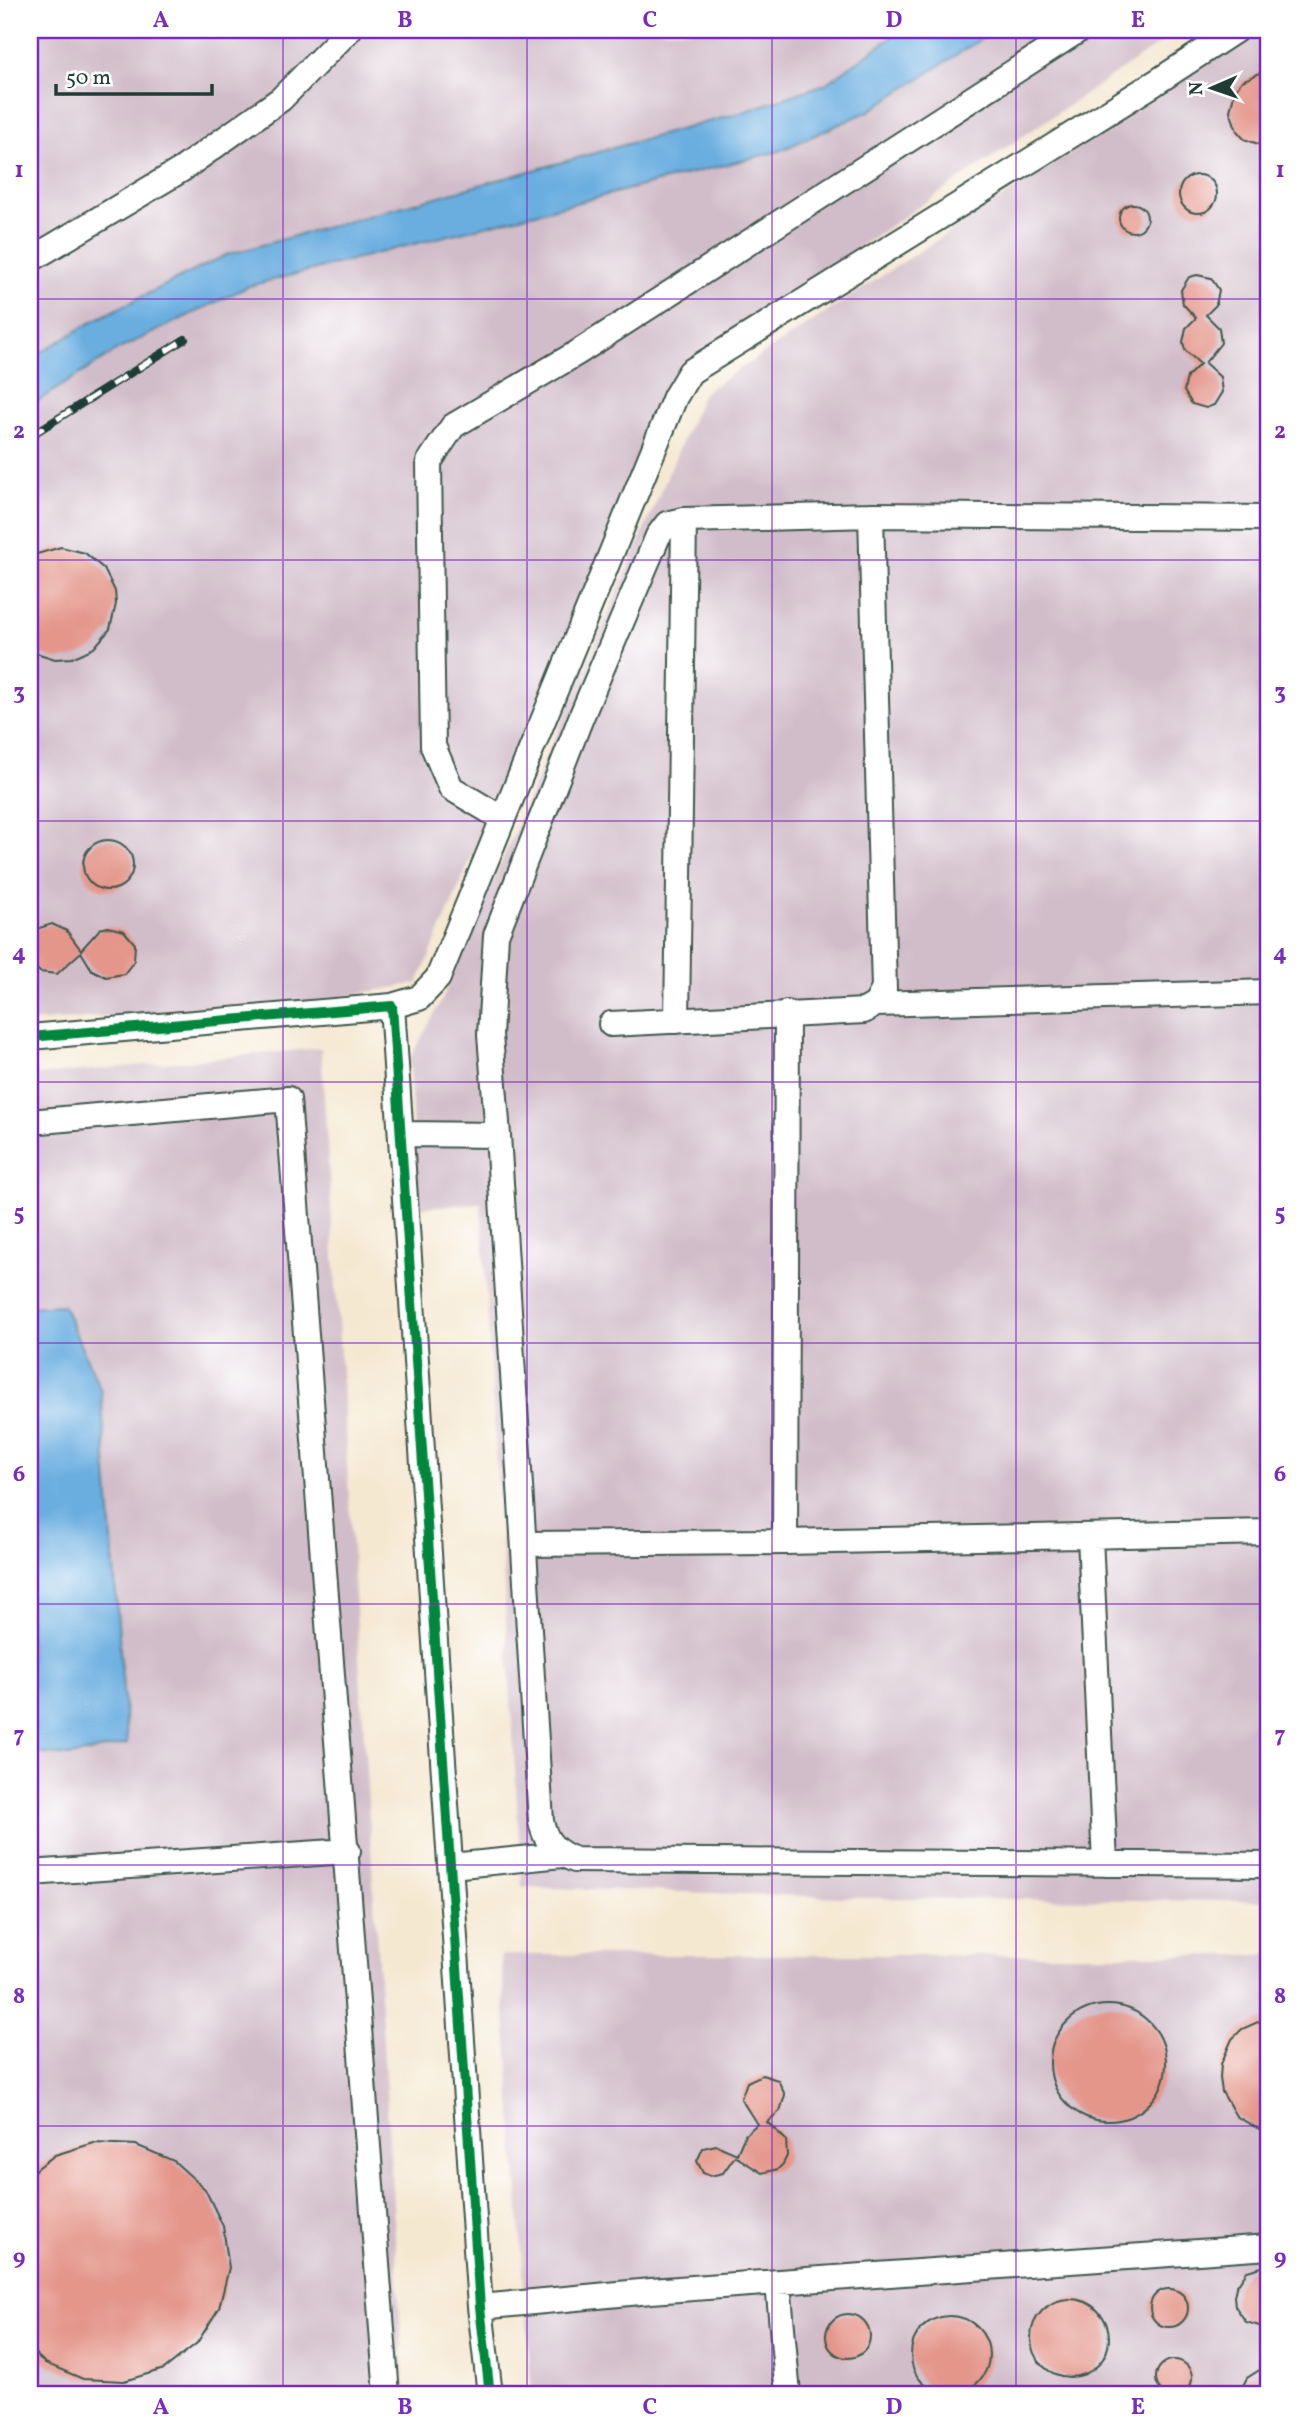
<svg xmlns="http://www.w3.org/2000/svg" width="1299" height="2425" viewBox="0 0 1299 2425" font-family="Vollkorn,serif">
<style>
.industrial{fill:#d1bdc9}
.water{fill:#6baee0;stroke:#45768a;stroke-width:2}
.building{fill:#e4968b}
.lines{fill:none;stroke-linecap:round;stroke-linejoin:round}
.minor-casing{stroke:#3f574c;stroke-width:28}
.minor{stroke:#fff;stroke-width:24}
.rail-casing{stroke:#1f3d34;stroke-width:8}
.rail{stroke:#fff;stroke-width:5;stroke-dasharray:16;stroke-linecap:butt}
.cycleway-casing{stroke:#fff;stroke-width:15}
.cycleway{stroke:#00873e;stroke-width:10}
.grid{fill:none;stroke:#7b2cbf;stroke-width:2;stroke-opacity:0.55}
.neatline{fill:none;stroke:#7b2cbf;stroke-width:2.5}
.grid-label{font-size:23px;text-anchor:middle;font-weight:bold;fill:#7b2cbf}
</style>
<rect width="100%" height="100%" fill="#fff"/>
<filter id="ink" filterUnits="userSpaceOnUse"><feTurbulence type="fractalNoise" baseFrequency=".0143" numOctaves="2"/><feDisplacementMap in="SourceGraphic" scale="14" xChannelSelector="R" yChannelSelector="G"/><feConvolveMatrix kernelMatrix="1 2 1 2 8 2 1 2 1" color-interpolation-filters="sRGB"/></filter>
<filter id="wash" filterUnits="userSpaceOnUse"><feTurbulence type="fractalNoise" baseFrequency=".00686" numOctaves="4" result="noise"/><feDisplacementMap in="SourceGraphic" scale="28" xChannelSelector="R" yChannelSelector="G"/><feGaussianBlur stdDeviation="1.57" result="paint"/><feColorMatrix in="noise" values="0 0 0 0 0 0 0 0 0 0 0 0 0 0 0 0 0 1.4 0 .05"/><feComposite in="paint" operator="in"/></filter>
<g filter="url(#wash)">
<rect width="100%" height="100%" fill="#f5e8d1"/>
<path class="industrial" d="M30 30H902L825 84 740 113 226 255 97 319 30 359Z
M995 30H1180L679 369 418 983 319 1001 30 1022V406L119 349 249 286 779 151 869 111Z
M1258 30H1269V1901L870 1898 522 1887 481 1203 416 1208 410 1058 442 1000 703 393Z
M321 1048 405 2395H30V1076Z
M501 1955H1269V2395H532Z"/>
<path class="water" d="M902 30H995L869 111 779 151 249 286 119 349 30 406V359L97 319 226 255 740 113 825 84Z
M63 1305 101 1391 127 1744 71 1756 30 1753V1307Z"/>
<g id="blocks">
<path class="building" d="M1269 69V148L1244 139 1237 131 1230 111 1235 90 1242 81Z
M1179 194a19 19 0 1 1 38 0a19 19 0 1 1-38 0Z
M1119 218a14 14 0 1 1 28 0a14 14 0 1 1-28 0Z
M1197 275 1211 278 1219 290 1216 305 1206 315 1219 328 1221 343 1205 363 1220 377 1222 392 1214 405 1206 408 1192 404 1184 391 1187 377 1200 364 1185 350 1183 342 1186 328 1196 318 1183 304 1181 290 1189 277Z
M61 547 85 553 104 569 115 591 116 604 110 629 94 648 72 658 55 659 30 651V556Z
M83 865a25 25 0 1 1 50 0a25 25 0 1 1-50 0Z
M52 924 67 931 81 950 100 929 108 927 124 931 135 944 134 961 124 974 106 977 92 970 81 952 57 974 40 972 30 963V936L36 929Z
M1050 2063a58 58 0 1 1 116 0a58 58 0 1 1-116 0Z
M1269 2017V2135L1236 2116 1222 2092 1220 2078 1221 2064 1232 2039 1242 2029Z
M762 2075 778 2080 785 2095 780 2111 767 2122 786 2140 787 2156 783 2164 778 2169 762 2173 735 2156 723 2173 710 2176 703 2173 697 2161 703 2148 716 2145 737 2154 745 2135 757 2124 741 2099 747 2082Z
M94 2143 136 2145 174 2161 205 2189 223 2226 229 2268 219 2308 197 2343 164 2369 124 2381 83 2379 45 2363 30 2349V2174L55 2155Z
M1269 2265V2329L1246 2322 1235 2306 1234 2296 1236 2287 1247 2271Z
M1150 2308a19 19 0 1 1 38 0a19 19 0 1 1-38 0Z
M1031 2338a39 39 0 1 1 78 0a39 39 0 1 1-78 0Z
M826 2336a22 22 0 1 1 44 0a22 22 0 1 1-44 0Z
M911 2355a39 39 0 1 1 78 0a39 39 0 1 1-78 0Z
M1156 2378a18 18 0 1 1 36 0a18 18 0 1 1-36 0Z
M1269 2364V2395H1238L1247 2378Z"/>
</g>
</g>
<g filter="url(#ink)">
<use href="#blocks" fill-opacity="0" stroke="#3f574c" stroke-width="2"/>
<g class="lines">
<g class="minor-casing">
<path id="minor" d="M30 260 181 170 281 99 349 30
M503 819 451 788 433 746 429 462 453 426 577 353 1079 30
M876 1004 1269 992
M392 1006 480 2307 490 2395
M677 1021 684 520
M611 1024 864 1011 876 1004 884 989 871 515
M30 1037 392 1006 419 998 438 978 675 397 690 372 1155 83 1236 30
M30 1122 288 1099 387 2395
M403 1134 498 1135 541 1821C545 1842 555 1852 575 1860L1269 1865
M498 1135 490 1035 496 935 582 715 658 536 667 524 684 520 871 515 1269 518
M1090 1536 1105 1864
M785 1542 787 1013
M524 1544 785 1542 1269 1532
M451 1866 562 1855
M30 1873 348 1851
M778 2283 788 2395
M480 2307 651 2291 1269 2247"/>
</g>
<use href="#minor" class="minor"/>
<g class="rail-casing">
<path id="rail" d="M30 436 185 339"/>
</g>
<use href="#rail" class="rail"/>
<g class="cycleway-casing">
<path id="cycleway" d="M30 1037 392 1006 480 2307 490 2395"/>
</g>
<use href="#cycleway" class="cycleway"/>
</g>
</g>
<path class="grid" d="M283 30V2395M527 30V2395M772 30V2395M1016 30V2395M30 299H1269M30 560H1269M30 821H1269M30 1082H1269M30 1343H1269M30 1604H1269M30 1865H1269M30 2126H1269"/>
<rect width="1299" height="2425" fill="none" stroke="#fff" stroke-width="77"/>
<g transform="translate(1212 88) rotate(268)" stroke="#ffffff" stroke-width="5" paint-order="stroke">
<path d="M0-5L12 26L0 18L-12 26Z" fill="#1f3d34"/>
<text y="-10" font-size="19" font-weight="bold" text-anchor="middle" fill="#1f3d34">N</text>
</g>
<path d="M56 84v10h156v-10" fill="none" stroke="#1f3d34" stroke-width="3.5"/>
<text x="66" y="84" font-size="21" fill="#1f3d34" stroke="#ffffff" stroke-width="5" paint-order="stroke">50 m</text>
<rect x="38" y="38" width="1222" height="2348" class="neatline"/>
<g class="grid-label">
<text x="161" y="27">A</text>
<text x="405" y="27">B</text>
<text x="650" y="27">C</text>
<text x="894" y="27">D</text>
<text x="1138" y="27">E</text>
<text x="19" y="177">1</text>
<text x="1280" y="177">1</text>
<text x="19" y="438">2</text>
<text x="1280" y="438">2</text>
<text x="19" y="699">3</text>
<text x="1280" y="699">3</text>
<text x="19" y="960">4</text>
<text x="1280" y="960">4</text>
<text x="19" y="1220">5</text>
<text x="1280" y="1220">5</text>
<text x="19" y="1481">6</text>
<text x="1280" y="1481">6</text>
<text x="19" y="1742">7</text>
<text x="1280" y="1742">7</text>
<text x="19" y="2003">8</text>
<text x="1280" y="2003">8</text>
<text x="19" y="2264">9</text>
<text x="1280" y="2264">9</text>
<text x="161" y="2414">A</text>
<text x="405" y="2414">B</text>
<text x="650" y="2414">C</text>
<text x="894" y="2414">D</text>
<text x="1138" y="2414">E</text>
</g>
</svg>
